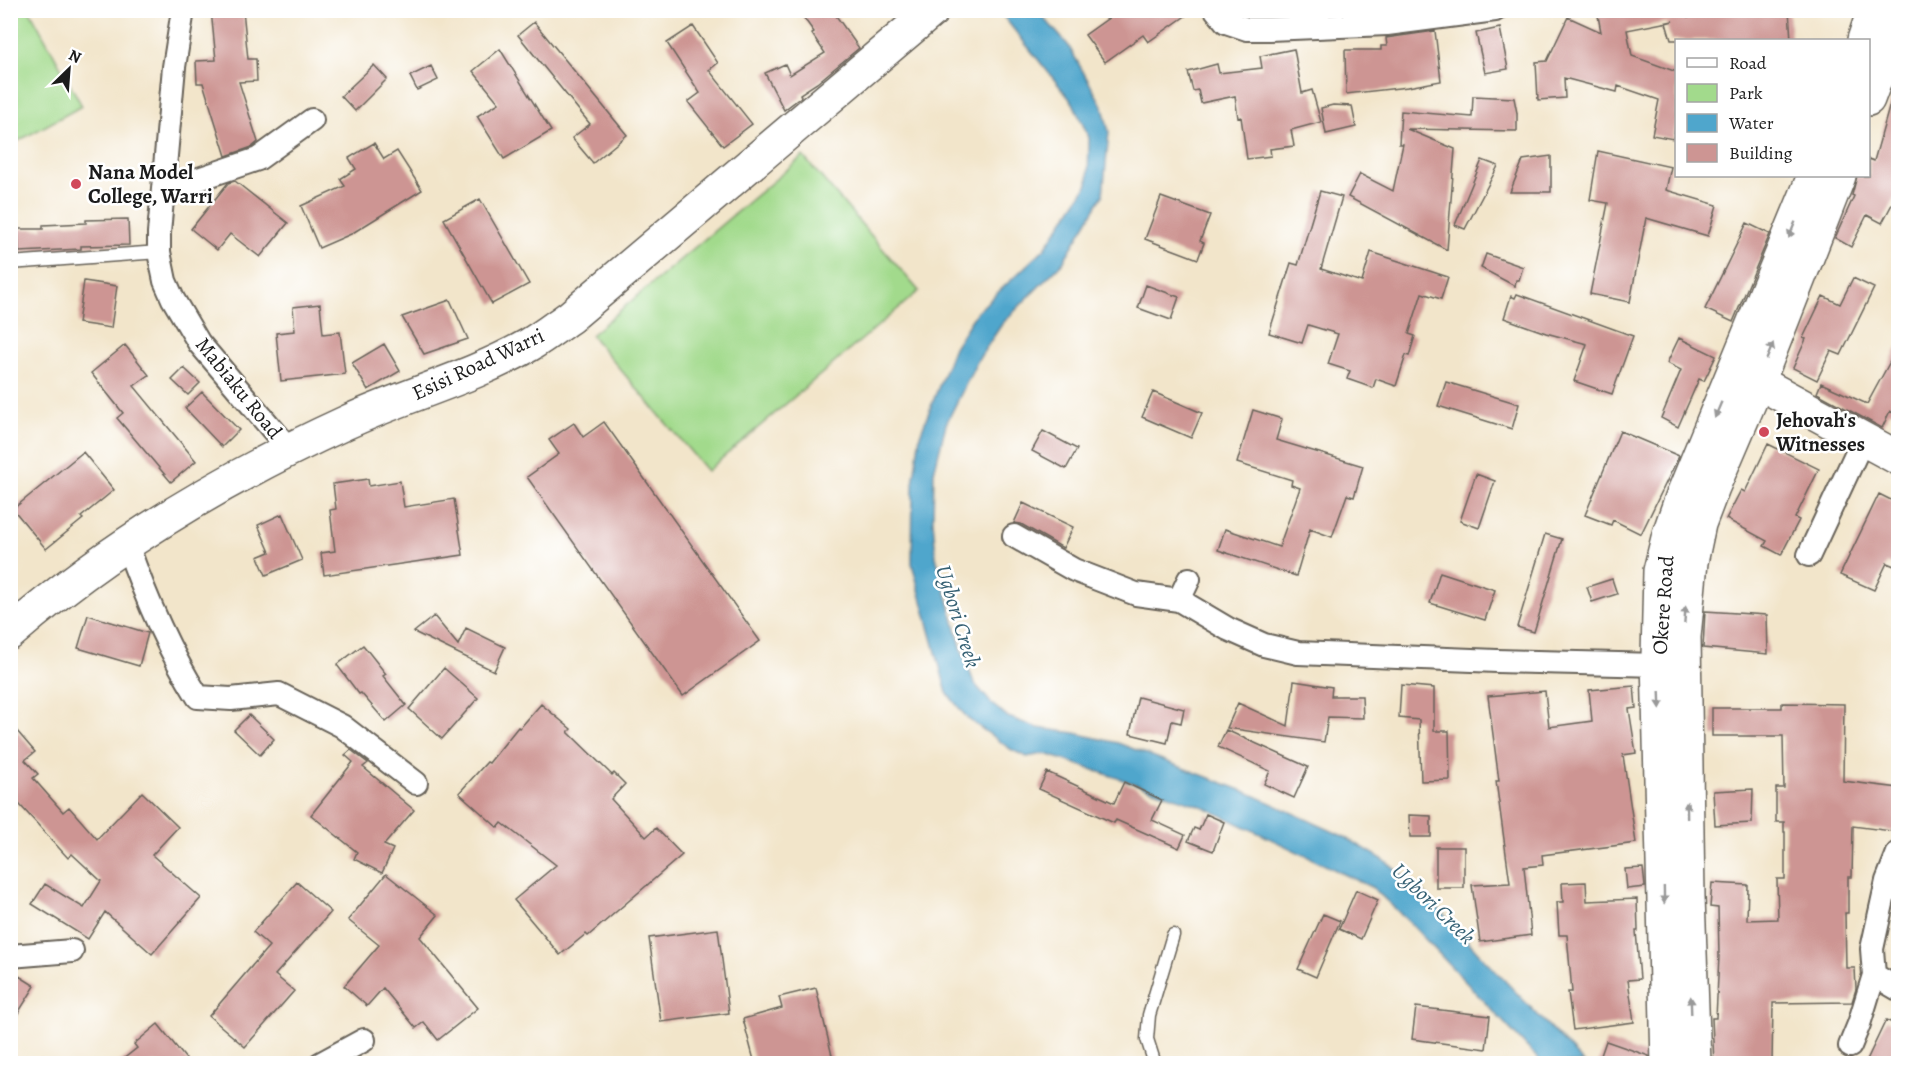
<svg xmlns="http://www.w3.org/2000/svg" width="1909" height="1074" viewBox="0 0 1909 1074" font-family="Alegreya,serif">
<style>
.green{fill:#a2da8c;stroke:#5f7b54;stroke-width:1.5}
.water{fill:#4fa6cc;stroke:#366174;stroke-width:1.5}
.building{fill:#cd9593}
.lines{fill:none;stroke-linecap:round;stroke-linejoin:round}
.lane-casing{stroke:#676259;stroke-width:15}
.street-casing{stroke:#676259;stroke-width:26}
.secondary-casing{stroke:#676259;stroke-width:36}
.lane{stroke:#fff;stroke-width:12}
.street{stroke:#fff;stroke-width:22}
.secondary{stroke:#fff;stroke-width:33}
.oneway{fill:#999}
.poi-dot{fill:#d1495b;stroke:#fff;stroke-width:2}
.labels{text-anchor:middle;stroke-width:5;stroke-linejoin:round;paint-order:stroke}
.poi-label{font-size:21px;font-weight:bold;fill:#1c1c1c;stroke:#fff;text-anchor:start}
.street-label{font-size:21px;fill:#1c1c1c;stroke:#fff}
.water-label{font-size:22px;font-style:italic;fill:#366174;stroke:#fff}
</style>
<rect width="100%" height="100%" fill="#fff"/>
<filter id="ink" filterUnits="userSpaceOnUse"><feTurbulence type="fractalNoise" baseFrequency=".0167" numOctaves="2"/><feDisplacementMap in="SourceGraphic" scale="12" xChannelSelector="R" yChannelSelector="G"/><feConvolveMatrix kernelMatrix="1 2 1 2 8 2 1 2 1" color-interpolation-filters="sRGB"/></filter>
<filter id="wash" filterUnits="userSpaceOnUse"><feTurbulence type="fractalNoise" baseFrequency=".008" numOctaves="4" result="noise"/><feDisplacementMap in="SourceGraphic" scale="24" xChannelSelector="R" yChannelSelector="G"/><feGaussianBlur stdDeviation="1.35" result="paint"/><feColorMatrix in="noise" values="0 0 0 0 0 0 0 0 0 0 0 0 0 0 0 0 0 1.4 0 .05"/><feComposite in="paint" operator="in"/></filter>
<g filter="url(#wash)">
<rect width="100%" height="100%" fill="#f2e5ca"/>
<path class="green" d="M11 10 30 11 82 106 11 145Z
M803 156 919 291 707 471 591 335Z"/>
<path class="water" d="M999 11H1038L1068 45 1103 107 1109 132 1103 195 1063 262 1002 324 978 360 946 424 934 472 933 520 936 557 962 650 974 683 993 705 1008 717 1038 728 1075 733 1118 743 1249 793 1345 837 1384 860 1427 896 1485 960 1584 1063H1542L1410 923 1373 888 1204 807 1049 755 1043 754 1027 757 1012 750 968 719 947 693 912 564 913 484 920 435 954 347 976 313 1045 248 1088 184 1089 138 1073 103Z"/>
<g id="blocks">
<path class="building" d="M211 10H243L248 59H256L257 81 239 82 258 142 252 147 226 156 203 83H197L196 61 216 60Z
M798 10H832L859 48 817 83 800 94 801 97 784 110 765 73 785 64 790 75 825 53 812 34 814 32Z
M1120 10H1194L1148 42 1143 35 1105 62 1085 35Z
M1597 10H1688V17L1695 15 1694 10H1789L1791 40H1671L1666 23 1673 21 1627 30 1632 56 1677 72V120L1673 139 1652 135 1659 100 1618 86 1617 92 1564 78 1565 98 1538 100 1536 62 1547 61 1568 17 1601 32Z
M534 22 627 135 593 163 572 138 590 124 518 35Z
M693 26 718 63 709 70 752 124 723 146 688 102 700 93 667 43Z
M1500 28 1508 69 1485 73 1476 33Z
M1435 31 1441 81 1408 87 1346 94 1345 50H1381V46H1387L1386 38Z
M500 49 551 131 504 159 477 116 499 103 473 71Z
M1294 49 1302 93 1312 90 1321 122 1291 130 1294 146 1270 149 1271 156 1247 159 1241 117 1238 118 1235 96 1201 103 1198 90 1193 91 1188 72 1217 64 1219 73 1262 68 1260 56Z
M374 65 387 79 355 111 341 96Z
M431 66 438 80 417 90 410 76Z
M1894 90 1899 91V191L1882 223 1867 215 1851 247 1835 238 1854 196 1852 195 1857 176H1869V159L1874 161Z
M1473 96 1514 98 1517 113V131L1407 129 1455 149 1447 250 1348 197 1360 174 1393 191 1403 144H1399L1401 111 1472 117Z
M1333 105 1352 106 1356 127 1326 134 1321 108Z
M374 143 384 159 397 151 422 190 351 234 319 248 301 206 345 186 340 179 356 169 349 158Z
M1598 151 1671 167 1666 190 1717 205 1708 236 1646 218 1630 302 1590 294 1608 203 1590 200Z
M1551 156V192H1510L1523 160Z
M1482 160 1498 166 1465 229 1455 225Z
M235 181 288 223 260 257 230 234 217 250 191 229 228 183Z
M1320 191 1342 197 1321 269 1362 282 1371 252 1448 277 1441 299 1422 293 1409 334 1415 336 1409 356 1406 355 1396 386 1376 379 1373 388 1347 379 1350 371 1328 364 1338 334 1308 325 1302 343 1269 333 1291 263 1298 265Z
M1161 197 1210 215 1200 241 1204 243 1198 259 1145 239Z
M480 199 529 284 492 304 444 219Z
M128 219 129 245 81 246V249L19 252 18 229H43V225L86 223V220Z
M1747 223 1770 234 1733 322 1705 309Z
M1486 254 1523 267 1519 280H1516L1515 286 1481 268Z
M1853 278 1874 288 1841 355 1831 351 1817 380 1793 368 1806 339 1803 338 1823 296 1840 304Z
M84 281 117 286 111 328 78 323Z
M1146 285 1179 297 1171 320 1138 308Z
M1517 294 1633 336 1612 394 1574 381 1587 344 1546 333 1504 318 1511 296 1515 298Z
M450 300 468 339 424 354 402 317Z
M320 304 323 334 340 332 345 374 281 381 276 333 295 331 293 307Z
M1679 338 1716 356 1704 381 1699 379 1678 427 1661 418 1681 370 1667 363Z
M384 344 400 371 368 390 352 363Z
M125 345 149 375 134 386 196 461 171 482 117 418 123 413 91 373Z
M1899 345V416L1890 411 1882 428 1817 393 1821 383 1867 404Z
M184 368 200 383 188 395 172 380Z
M1446 382 1519 404 1512 429 1438 406Z
M202 392 239 430 222 447 185 408Z
M1153 392 1202 413 1191 438 1142 417Z
M1253 410 1282 419 1276 440 1363 466 1354 497 1347 495 1332 537 1310 529 1296 576 1218 550 1225 529 1279 547 1300 488 1291 485 1292 480 1237 463Z
M604 422 760 641 683 696 527 477 559 454 549 440 574 423 583 437Z
M1043 431 1077 449 1066 469 1032 451Z
M1620 431 1679 456 1641 534 1613 520 1611 525 1585 515Z
M1768 444 1819 469 1795 518 1799 520 1781 555 1764 546 1767 541 1726 519 1741 490 1745 492Z
M83 452 114 490 81 517 83 519 46 549 13 509Z
M1476 474 1495 481 1479 528 1460 521Z
M368 479 369 486 400 481 404 507 454 499 463 555 324 575 321 553 335 551 330 510 336 509 333 484Z
M1879 494 1899 504V568L1887 563 1874 590 1840 575Z
M1023 503 1073 527 1063 548 1021 524 1014 523Z
M282 514 302 560 266 575 258 557 270 552 258 525Z
M1545 534 1562 539 1534 632 1517 627Z
M1440 572 1495 590 1485 620 1430 603Z
M1612 579 1617 594 1592 602 1587 587Z
M1705 611 1767 615 1768 654 1703 648Z
M88 615 148 633 139 666 78 648Z
M434 616 458 645 466 628 505 647 494 671 414 632Z
M363 645 386 674 383 676 406 705 386 722 361 693 359 694 337 665Z
M444 668 478 698 442 739 409 709Z
M1294 681 1332 687 1331 696H1362L1363 718 1328 717 1324 742 1227 728 1238 703 1288 726Z
M1401 685 1434 688V731H1449L1450 780 1421 781 1419 720 1399 718Z
M1634 686 1636 708 1629 709 1636 753 1623 755 1636 843 1542 855 1543 865 1524 867 1531 935 1480 942 1472 885 1510 883 1496 781H1499L1488 696 1545 691 1549 727 1592 721 1589 690Z
M1138 697 1184 709 1181 723 1172 721 1167 743 1130 734Z
M1782 703 1844 704 1843 781 1899 788V832L1853 826 1852 877H1848V913H1845L1846 968H1855L1856 989 1852 1002 1773 1003 1772 1064H1714L1712 1018H1716L1719 956 1718 908 1710 907 1712 883 1748 885 1747 920 1778 919 1777 879H1785V832H1784V822H1776V788H1784L1783 736H1712V708H1782Z
M541 704 571 729 568 732 612 775 614 773 625 784 611 799 646 837 656 828 682 855 588 936 586 934 560 955 514 900 556 865 502 823 498 828 459 793 487 762 489 763 518 727 520 728Z
M249 715 274 739 260 755 234 730Z
M10 723 35 752 25 760 38 774 33 778 63 812 69 807 97 839 142 792 178 827 152 855 201 898 152 954 105 912 88 939 32 904 45 884 84 908 101 881 72 854 68 858 10 794Z
M1226 730 1308 767 1294 798 1264 784 1270 771 1218 747Z
M351 750 368 763 363 767 414 810 384 845 393 849 382 873 354 859 357 852 311 815 353 762 345 755Z
M1047 772 1114 803 1124 782 1162 800 1152 820 1185 835 1179 848 1116 820 1114 823 1039 789Z
M1753 789 1752 823 1715 825 1713 791Z
M1206 814 1224 822 1213 851 1188 841 1194 828 1199 830Z
M1409 815 1431 816V837H1410Z
M1436 847H1464V888H1436Z
M1643 868 1645 887 1627 889 1625 869Z
M386 874 438 915 420 937 478 1008 438 1040 424 1022 416 1028 383 988 367 1006 344 986 379 945 348 920Z
M297 882 331 912 275 975 294 991 245 1047 209 1016 269 946 253 932Z
M1586 882 1587 901 1637 899 1638 931H1636L1640 979 1628 980 1634 1022 1573 1030 1568 992H1572L1567 935H1559L1557 902H1563L1562 883Z
M1356 890 1378 900 1361 939 1339 929Z
M1323 914 1340 921 1316 977 1298 969Z
M718 929 729 1013 661 1022 649 938Z
M19 976 35 986 10 1026V990Z
M816 988 834 1064H755L743 1019 782 1008 779 997Z
M1416 1007 1490 1016 1486 1049 1412 1039Z
M1886 1020 1899 1026V1064H1865Z
M158 1024 190 1064H117L137 1048 134 1044Z
M1606 1041 1649 1056V1064H1598Z"/>
</g>
</g>
<g filter="url(#ink)">
<use href="#blocks" fill-opacity="0" stroke="#676259" stroke-width="1.5"/>
<g class="lines">
<g class="lane-casing">
<path id="lane" d="M10 263 159 252
M1155 1064 1147 1039 1149 1015 1173 935"/>
</g>
<g class="street-casing">
<path id="street" d="M183 10 174 67 159 233V252L165 281 173 299 199 343 289 449
M1216 10 1226 22 1247 29H1269L1387 24 1495 10
M163 191 258 159 312 120
M1014 536 1074 570 1136 594 1179 600
M127 544C146 599 167 648 198 697L231 699 279 694 342 726 416 783
M1809 555 1863 439
M1189 579 1179 600 1228 629 1264 645 1298 653 1497 661 1659 665
M1898 853 1887 881 1872 949 1874 975 1898 989
M10 956 72 951
M1850 1046 1859 1024 1874 975
M320 1064 364 1040"/>
</g>
<g class="secondary-casing">
<path id="secondary" d="M1864 40 1874 10
M1868 99 1898 19
M1758 382 1898 458
M10 633C110 546 225 478 345 423 405 395 471 378 529 345 543 337 557 326 570 317L933 10
M1668 1064 1658 658 1660 571 1669 534 1682 497 1814 176
M1694 1064 1688 897 1684 637 1691 562 1699 524 1713 487 1758 382 1839 176"/>
</g>
<use href="#lane" class="lane"/>
<use href="#street" class="street"/>
<use href="#secondary" class="secondary"/>
</g>
<defs><path id="oneway-solid" d="M-6-.8H1V-3.2L6.5 0L1 3.2V.8H-6Z" transform="scale(1.5)"/></defs>
<g class="oneway">
<use href="#oneway-solid" transform="translate(1792 230) rotate(112)"/>
<use href="#oneway-solid" transform="translate(1770 351) rotate(-68)"/>
<use href="#oneway-solid" transform="translate(1718 410) rotate(113)"/>
<use href="#oneway-solid" transform="translate(1685 615) rotate(-86)"/>
<use href="#oneway-solid" transform="translate(1660 700) rotate(88)"/>
<use href="#oneway-solid" transform="translate(1687 810) rotate(-91)"/>
<use href="#oneway-solid" transform="translate(1664 895) rotate(89)"/>
<use href="#oneway-solid" transform="translate(1691 1005) rotate(-92)"/>
</g>
</g>
<g class="poi-dot">
<circle cx="76" cy="184" r="6"/>
<circle cx="1764" cy="432" r="6"/>
</g>
<g class="labels">
<g class="poi-label">
<text x="88" y="179">Nana Model<tspan x="88" dy="24">College, Warri</tspan></text>
<text x="1776" y="427">Jehovah's<tspan x="1776" dy="24">Witnesses</tspan></text>
</g>
<g class="street-label">
<text transform="translate(478 364) rotate(-25)" y="7">Esisi Road Warri</text>
<text transform="translate(239 388) rotate(51)" y="7">Mabiaku Road</text>
<text transform="translate(1663 605) rotate(-86)" y="7">Okere Road</text>
</g>
<g class="water-label">
<text transform="translate(959 616) rotate(73)" y="8">Ugbori Creek</text>
<text transform="translate(1434 903) rotate(44)" y="8">Ugbori Creek</text>
</g>
</g>
<rect width="1909" height="1074" fill="none" stroke="#fff" stroke-width="36"/>
<rect x="1675" y="39" width="195" height="138" fill="#ffffff" stroke="#a4a4a4" stroke-width="1.5"/>
<rect x="1687" y="58" width="30" height="9" fill="#ffffff" stroke="#a4a4a4" stroke-width="1.5"/>
<text x="1729" y="69" font-size="18" fill="#1c1c1c">Road</text>
<rect x="1687" y="84" width="30" height="18" fill="#a2da8c" stroke="#a4a4a4" stroke-width="1.5"/>
<text x="1729" y="99" font-size="18" fill="#1c1c1c">Park</text>
<rect x="1687" y="114" width="30" height="18" fill="#4fa6cc" stroke="#a4a4a4" stroke-width="1.5"/>
<text x="1729" y="129" font-size="18" fill="#1c1c1c">Water</text>
<rect x="1687" y="144" width="30" height="18" fill="#cd9593" stroke="#a4a4a4" stroke-width="1.5"/>
<text x="1729" y="159" font-size="18" fill="#1c1c1c">Building</text>
<g transform="translate(69 69) rotate(25)" stroke="#ffffff" stroke-width="4.5" paint-order="stroke">
<path d="M0-4.5L10 22L0 15L-10 22Z" fill="#1c1c1c"/>
<text y="-9" font-size="16" font-weight="bold" text-anchor="middle" fill="#1c1c1c">N</text>
</g>
</svg>
